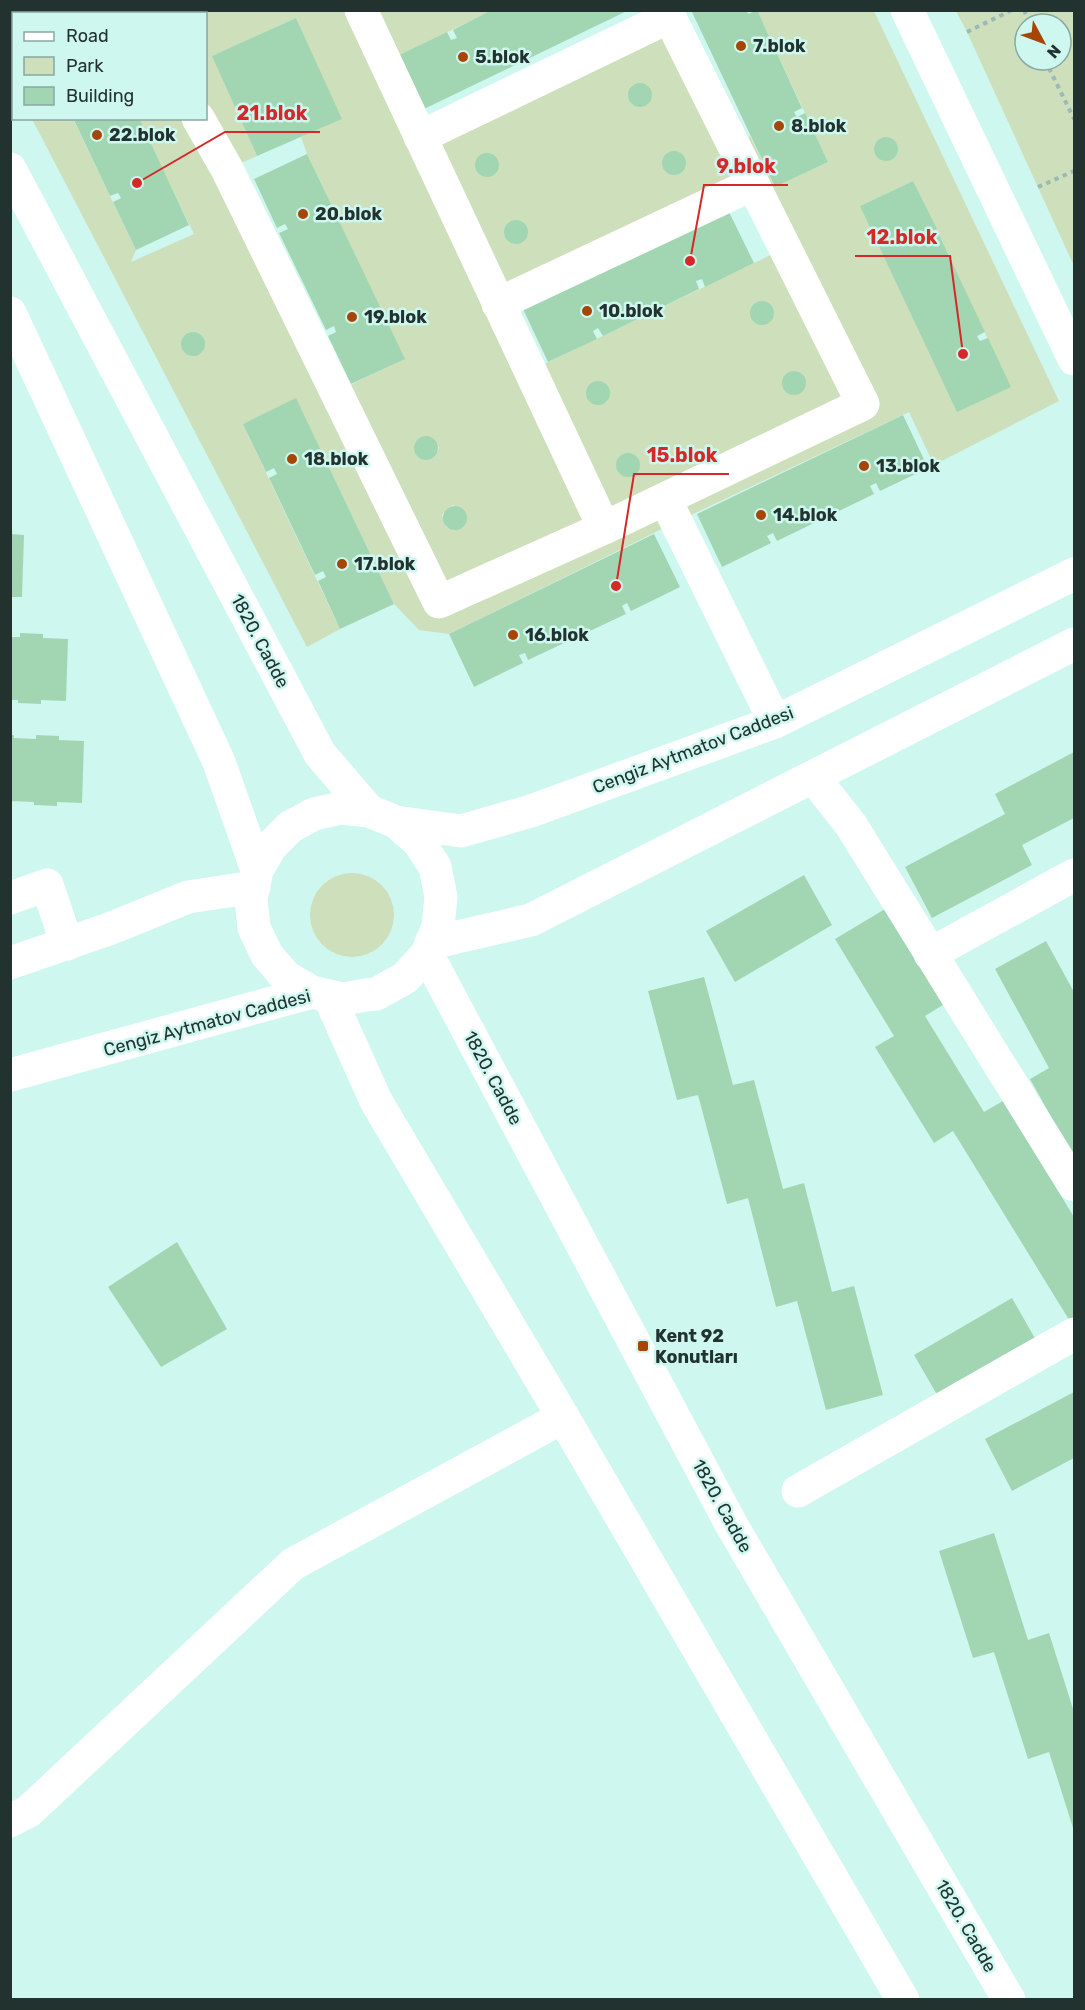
<svg xmlns="http://www.w3.org/2000/svg" width="1085" height="2010" viewBox="0 0 1085 2010" font-family="Rubik,sans-serif">
<style>
.green{fill:#cedfbb;fill-rule:evenodd}
.building{fill:#a2d6b3}
.lines{fill:none;stroke-linecap:round;stroke-linejoin:round}
.path{stroke:#9abbb5;stroke-width:4;stroke-dasharray:4.5 4.5;stroke-linecap:butt}
.minor{stroke:#fff;stroke-width:33}
.major{stroke:#fff;stroke-width:33}
.poi-dot{fill:#a64504;stroke:#cef7ef;stroke-width:2}
.labels{text-anchor:middle;stroke-width:5;stroke-linejoin:round;paint-order:stroke}
.poi-label{font-size:18px;font-weight:bold;fill:#22322f;stroke:#cef7ef;text-anchor:start}
.street-label{font-size:18px;fill:#22322f;stroke:#cef7ef}
.leader{fill:none;stroke:#d62828;stroke-width:2}
.callout-dot{fill:#d62828;stroke:#cef7ef;stroke-width:2}
.callout-label{font-size:20px;text-anchor:middle;font-weight:bold;fill:#d62828;stroke:#cef7ef;stroke-width:5;stroke-linejoin:round;paint-order:stroke}
</style>
<rect width="100%" height="100%" fill="#cef7ef"/>
<path class="green" d="M10 11H492L386 61 420 137 669 17 733 144 750 136 775 187 828 162 757 11H874L1059 401 934 465 909 412 676 522 449 634 419 630 394 604 296 399 243 424 340 629 307 647 32 119H73L136 250 131 262 194 234 138 119 206 118V14H14L13 83 10 77ZM296 18 341 119 301 137 307 154 404 359 336 392 227 169 257 156 213 56ZM889 137 897 144C899 156 892 163 881 160L874 151 875 143 881 138ZM913 181 1010 386 860 206ZM753 184 785 248 530 371 499 304ZM425 436 435 440 439 448 436 455 429 460 418 457 414 450 415 442ZM453 505 464 510 467 517 464 525 454 530 446 527 442 515 447 509Z
M956 11H1074V266L967 32ZM1025 24H1061V60H1025Z
M310 915a42 42 0 1 1 84 0a42 42 0 1 1-84 0Z"/>
<path class="building" d="M492 10H629L424 109 399 55 447 32 451 40 457 38 453 30Z
M691 10H747L748 14 757 10 802 108 794 112 797 117 805 113 828 162 775 187Z
M296 18 342 119 257 156 212 56Z
M628 95a12 12 0 1 1 24 0a12 12 0 1 1-24 0Z
M73 118H139L189 225 136 250 113 202 121 198 118 193 110 196Z
M874 149a12 12 0 1 1 24 0a12 12 0 1 1-24 0Z
M662 163a12 12 0 1 1 24 0a12 12 0 1 1-24 0Z
M475 165a12 12 0 1 1 24 0a12 12 0 1 1-24 0Z
M307 154 405 359 351 384 328 336 336 332 334 326 326 330 279 233 288 229 285 224 277 228 254 179Z
M913 181 937 229 929 233 931 239 939 235 985 332 977 336 980 341 988 338 1011 387 957 412 860 206Z
M728 210 754 263 705 287 702 279 696 281 699 289 603 336 598 328 593 331 597 339 548 362 523 309Z
M504 232a12 12 0 1 1 24 0a12 12 0 1 1-24 0Z
M750 313a12 12 0 1 1 24 0a12 12 0 1 1-24 0Z
M181 344a12 12 0 1 1 24 0a12 12 0 1 1-24 0Z
M782 383a12 12 0 1 1 24 0a12 12 0 1 1-24 0Z
M586 393a12 12 0 1 1 24 0a12 12 0 1 1-24 0Z
M296 398 394 604 340 629 318 581 326 577 323 571 315 575 269 478 277 474 274 468 266 472 243 424Z
M903 415 928 468 880 491 876 483 870 486 874 494 777 541 773 533 767 536 771 543 722 567 697 514Z
M414 448a12 12 0 1 1 24 0a12 12 0 1 1-24 0Z
M616 465a12 12 0 1 1 24 0a12 12 0 1 1-24 0Z
M443 518a12 12 0 1 1 24 0a12 12 0 1 1-24 0Z
M10 534 24 535 22 597H10Z
M654 534 680 587 631 611 627 603 622 606 626 614 528 660 525 653 519 655 523 663 474 687 449 634Z
M20 633 43 634V638L68 639 66 701 41 700V704L18 703V700H10V637H20Z
M10 735H14V738L36 739V735L59 736V740L84 741 82 803 57 802V806L34 805V802L10 801Z
M1074 752V818L1022 845 1032 865 932 918 905 867 1005 814 995 794Z
M804 875 832 925 735 982 706 931Z
M885 909 943 1005 925 1016 984 1112 1003 1101 1074 1217V1320L1071 1323 953 1131 934 1143 875 1047 894 1036 835 939Z
M1046 941 1074 992V1158L1030 1079 1049 1068 995 969Z
M704 977 733 1085 754 1080 783 1189 804 1183 832 1292 854 1286 883 1395 826 1410 797 1301 776 1307 748 1198 727 1204 698 1095 677 1100 648 991Z
M177 1242 227 1329 161 1367 108 1287Z
M1012 1298 1041 1349 943 1405 914 1355Z
M1074 1392V1458L1012 1491 985 1439Z
M994 1533 1028 1640 1049 1633 1074 1712V1831L1049 1752 1028 1759 994 1652 973 1658 939 1551Z"/>
<g class="lines">
<path class="path" d="M1024 10 1030 24
M967 32 1012 10
M1045 60 1074 119
M1038 187 1074 171"/>
<path class="minor" d="M137 10 139 14
M361 10 604 528 863 404 666 10
M907 10 1074 359
M198 118 227 169 439 602 604 528
M420 137 669 17
M498 304 753 184
M665 499 775 722
M814 778 851 825 1074 1185
M10 898 47 885 67 944
M930 954 1074 875
M798 1491 1074 1334
M10 1821 29 1811 293 1564 563 1417"/>
<path class="major" d="M10 169 320 754 369 811 396 822 419 842 435 867 441 897 438 926 427 954 405 978 376 994 366 995 343 999 312 992 10 1075
M10 313 219 762 257 870 251 899 254 928 267 955 286 977 312 992
M396 822 461 831 531 811 775 722 1074 574
M257 870 271 846 290 827 314 814 341 808 369 811
M431 943 531 920 1074 644
M427 954 731 1524 1009 2000
M10 963 109 929 188 897 254 887
M329 996 376 1101 563 1417 903 2000"/>
</g>
<g class="poi-dot">
<circle cx="741" cy="46" r="6"/>
<circle cx="463" cy="57" r="6"/>
<circle cx="779" cy="126" r="6"/>
<circle cx="97" cy="135" r="6"/>
<circle cx="303" cy="214" r="6"/>
<circle cx="587" cy="311" r="6"/>
<circle cx="352" cy="317" r="6"/>
<circle cx="292" cy="459" r="6"/>
<circle cx="864" cy="466" r="6"/>
<circle cx="761" cy="515" r="6"/>
<circle cx="342" cy="564" r="6"/>
<circle cx="513" cy="635" r="6"/>
<rect x="637" y="1340" width="12" height="12" rx="3"/>
</g>
<g class="labels">
<g class="poi-label">
<text x="753" y="52">7.blok</text>
<text x="475" y="63">5.blok</text>
<text x="791" y="132">8.blok</text>
<text x="109" y="141">22.blok</text>
<text x="315" y="220">20.blok</text>
<text x="599" y="317">10.blok</text>
<text x="364" y="323">19.blok</text>
<text x="304" y="465">18.blok</text>
<text x="876" y="472">13.blok</text>
<text x="773" y="521">14.blok</text>
<text x="354" y="570">17.blok</text>
<text x="525" y="641">16.blok</text>
<text x="655" y="1342">Kent 92<tspan x="655" dy="21">Konutları</tspan></text>
</g>
<g class="street-label">
<text transform="translate(260 641) rotate(62)" y="6">1820. Cadde</text>
<text transform="translate(693 750) rotate(-21)" y="6">Cengiz Aytmatov Caddesi</text>
<text transform="translate(207 1023) rotate(-15)" y="6">Cengiz Aytmatov Caddesi</text>
<text transform="translate(493 1078) rotate(62)" y="6">1820. Cadde</text>
<text transform="translate(722 1506) rotate(61)" y="6">1820. Cadde</text>
<text transform="translate(966 1926) rotate(60)" y="6">1820. Cadde</text>
</g>
</g>
<path class="leader" d="M137 183L225 132H320M690 261L704 185H788M963 354L950 256H855M616 586L634 474H729"/>
<g class="callout-dot">
<circle cx="137" cy="183" r="6"/>
<circle cx="690" cy="261" r="6"/>
<circle cx="963" cy="354" r="6"/>
<circle cx="616" cy="586" r="6"/>
</g>
<g class="callout-label">
<text x="272" y="120">21.blok</text>
<text x="746" y="173">9.blok</text>
<text x="902" y="244">12.blok</text>
<text x="682" y="462">15.blok</text>
</g>
<rect width="1085" height="2010" fill="none" stroke="#22322f" stroke-width="24"/>
<rect x="12" y="12" width="195" height="108" fill="#cef7ef" stroke="#89a8a2" stroke-width="1.5"/>
<rect x="24" y="32" width="30" height="9" fill="#ffffff" stroke="#89a8a2" stroke-width="1.5"/>
<text x="66" y="42" font-size="18" fill="#22322f">Road</text>
<rect x="24" y="57" width="30" height="18" fill="#cedfbb" stroke="#89a8a2" stroke-width="1.5"/>
<text x="66" y="72" font-size="18" fill="#22322f">Park</text>
<rect x="24" y="87" width="30" height="18" fill="#a2d6b3" stroke="#89a8a2" stroke-width="1.5"/>
<text x="66" y="102" font-size="18" fill="#22322f">Building</text>
<g transform="translate(1043 42) rotate(131)"><circle r="28" fill="#cef7ef" stroke="#89a8a2" stroke-width="1.5"/>
<path d="M0-4.5L10 22L0 15L-10 22Z" fill="#a64504"/>
<text y="-9" font-size="16" font-weight="bold" text-anchor="middle" fill="#22322f">N</text>
</g>
</svg>
